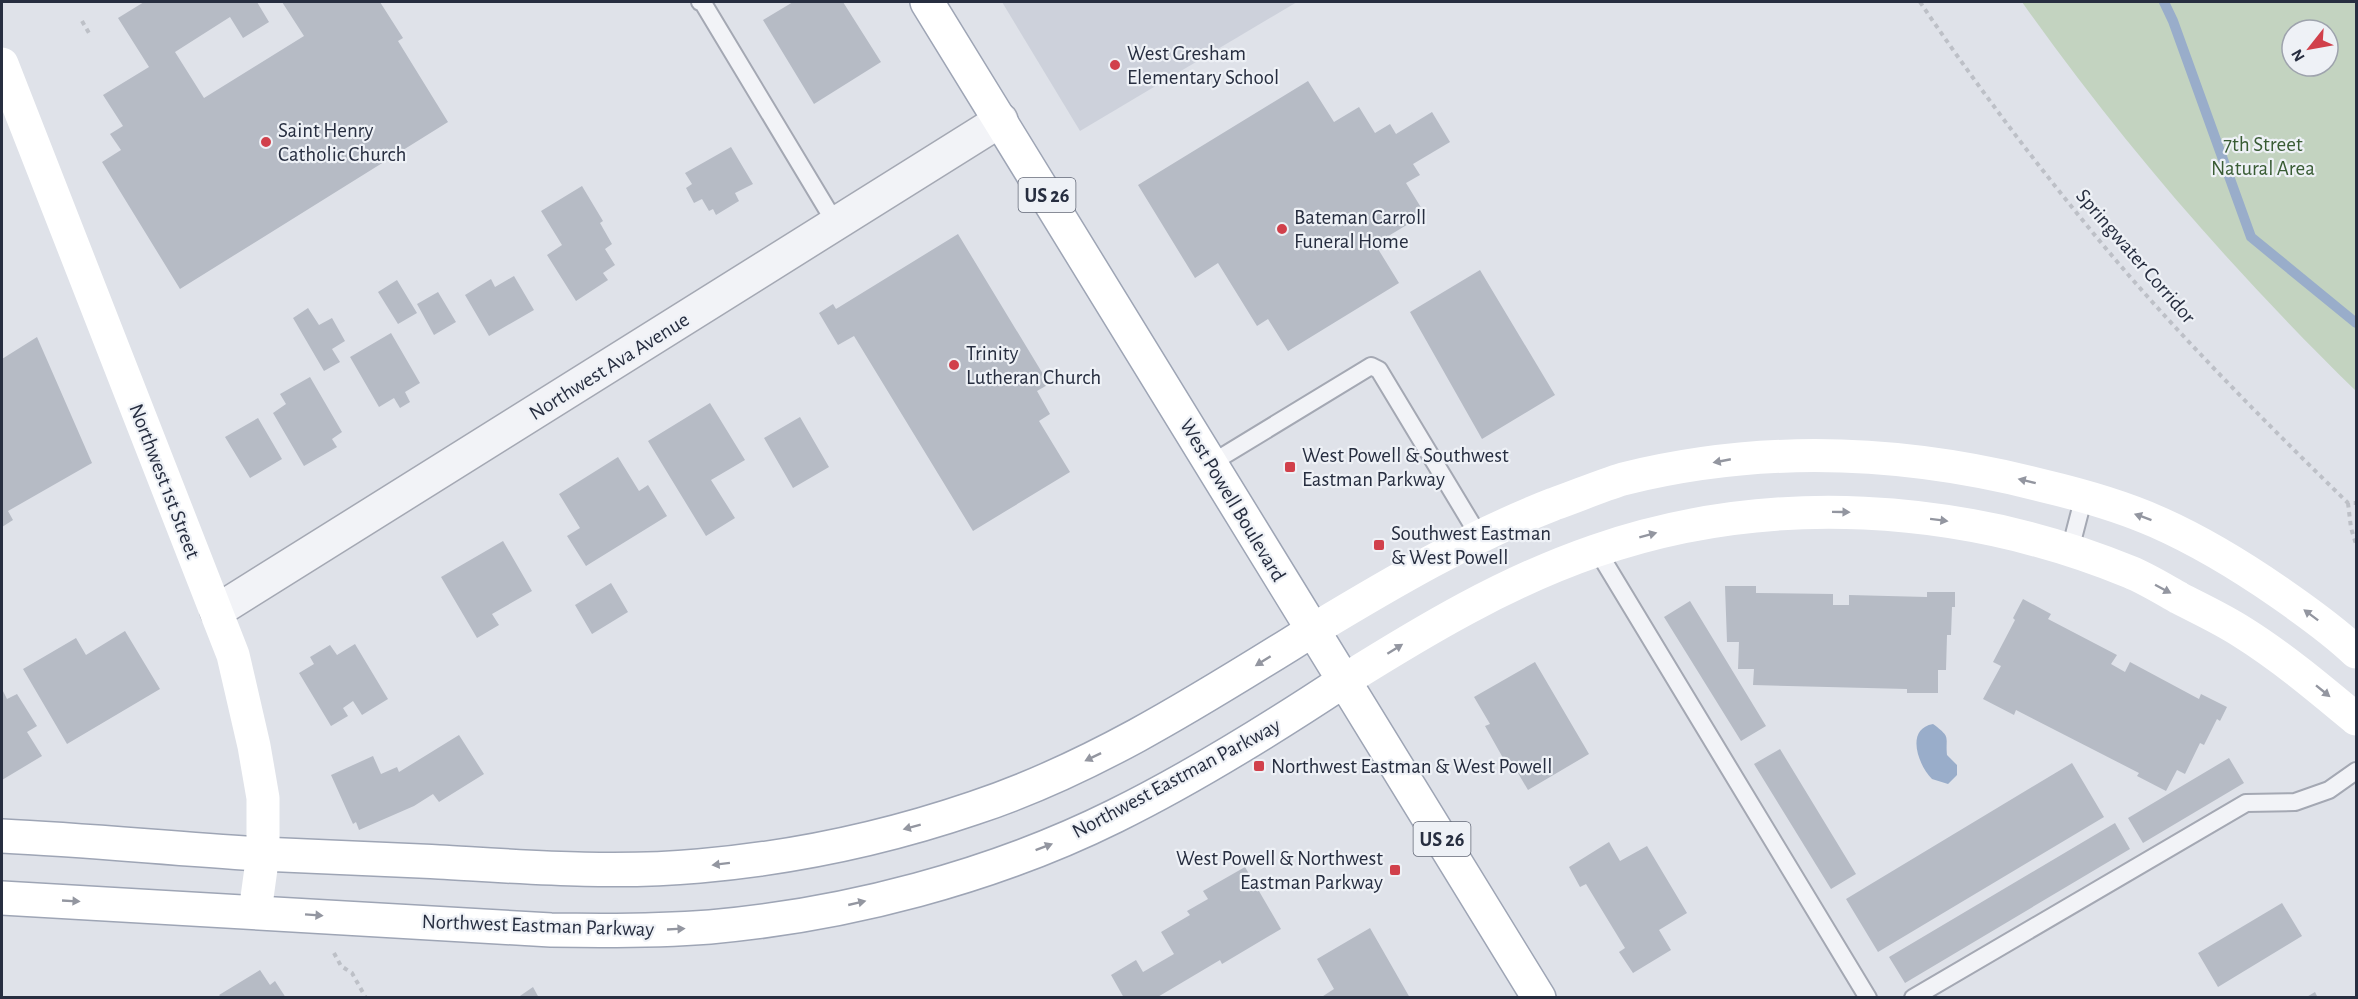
<svg xmlns="http://www.w3.org/2000/svg" width="2358" height="999" viewBox="0 0 2358 999" font-family="'Alegreya Sans',sans-serif">
<style>
.built{fill:#cdd1db}
.green{fill:#c3d3c0;fill-rule:evenodd}
.water{fill:#99adca}
.lines{fill:none;stroke-linecap:round;stroke-linejoin:round}
.stream{stroke:#99adca;stroke-width:10}
.building{fill:#b6bbc5}
.lane-casing{stroke:#a4a8b3;stroke-width:20}
.street-casing{stroke:#a4a8b3;stroke-width:36}
.primary-casing{stroke:#9ea5b5;stroke-width:36}
.path{stroke:#bdc0c7;stroke-width:4;stroke-dasharray:4.5 4.5;stroke-linecap:butt}
.lane{stroke:#f2f3f7;stroke-width:16}
.street{stroke:#f2f3f7;stroke-width:33}
.secondary{stroke:#fff;stroke-width:33}
.primary{stroke:#fff;stroke-width:33}
.oneway{fill:#9396a0}
.poi-dot{fill:#d1404b;stroke:#eef1f6;stroke-width:2}
.labels{text-anchor:middle;stroke-width:4.5;stroke-linejoin:round;paint-order:stroke}
.shield{fill:#eef1f6;stroke:#636877;stroke-width:1.5}
.shield-label{font-size:20px;font-weight:bold;fill:#272e40}
.poi-label{font-size:21px;fill:#272e40;stroke:#eef1f6;text-anchor:start}
.park-label{font-size:21px;fill:#395c34;stroke:#eef1f6}
.street-label{font-size:21px;fill:#272e40;stroke:#eef1f6}
</style>
<rect width="100%" height="100%" fill="#dfe2e9"/>
<path class="built" d="M1002 2H1297L1080 131Z"/>
<path class="green" d="M2022 2H2356V391C2234 272 2120 141 2022 2ZM2292 30H2328V66H2292Z"/>
<path class="water" d="M1933 724C1952 738 1945 736 1947 755L1957 765V775L1948 784 1932 779C1918 765 1905 729 1933 724Z"/>
<g class="lines">
<path class="stream" d="M2164 2 2173 21 2251 237 2356 323"/>
</g>
<path class="building" d="M144 2H257L269 22 243 38 230 17 175 52 204 98 304 36 282 2H380L403 38 398 41 448 122 180 289 102 162 121 150 110 134 123 126 103 95 149 67 118 18Z
M793 2H843L881 62 814 104 763 20Z
M1308 81 1334 122 1359 107 1375 133 1390 124 1396 134 1432 112 1450 142 1413 164 1420 175 1406 183 1425 214 1375 244 1399 283 1288 351 1268 319 1257 326 1218 263 1195 278 1138 185Z
M731 147 753 184 735 193 739 201 716 215 713 209 709 211 702 199 694 203 686 188 692 184 685 173Z
M582 186 603 221 600 223 612 244 605 249 615 265 603 273 608 280 576 301 547 255 562 245 541 211Z
M958 234 1049 384 1037 391 1050 414 1039 421 1070 472 973 531 854 336 838 345 819 313 833 304 836 309Z
M1480 270 1555 395 1482 439 1410 312Z
M514 276 534 310 489 336 465 295 491 279 495 287Z
M397 280 417 313 398 324 378 292Z
M438 292 456 322 434 335 417 304Z
M308 308 319 325 332 318 345 341 332 349 340 362 324 371 293 318Z
M391 333 420 383 405 392 410 402 400 408 394 398 379 407 350 357Z
M37 337 92 463 8 511 13 520 2 527V359Z
M310 377 342 432 332 439 337 447 304 466 273 413 286 404 280 394Z
M710 403 745 460 711 480 735 518 706 536 648 441Z
M800 417 829 467 793 488 764 438Z
M258 418 282 459 250 478 225 437Z
M618 457 639 491 648 485 667 516 586 566 567 536 580 528 559 494Z
M503 541 532 591 492 614 499 625 477 638 441 577Z
M611 583 628 612 592 634 575 605Z
M1725 586H1756V593L1833 594V605H1849V595L1927 597V592H1955V607H1952L1951 635H1947L1946 670H1938V693H1907V689L1753 685 1754 669H1738L1739 642H1727Z
M2023 599 2051 614 2048 619 2117 655 2111 664 2125 672 2130 662 2199 699 2201 694 2227 707 2220 721 2217 719 2204 745 2200 743 2185 774 2177 770 2166 791 2137 776 2139 773 2016 710 2014 715 1983 699 2001 666 1993 662 2015 620 2013 618Z
M1690 601 1766 726 1741 741 1664 617Z
M125 631 160 689 67 744 23 669 76 638 86 655Z
M355 644 388 699 362 715 353 701 343 708 348 716 331 726 299 673 314 664 310 657 330 645 337 655Z
M1535 662 1589 754 1528 790 1512 763 1507 765 1485 726 1490 724 1474 697Z
M2 689 7 699 17 694 37 726 27 732 42 756 2 780Z
M459 735 484 774 439 802 433 794 414 806 359 830 356 822 353 824 331 775 373 756 381 774 397 767 399 772Z
M1780 749 1856 874 1831 889 1754 764Z
M2229 758 2244 783 2143 843 2128 818Z
M2072 763 2104 817 1878 952 1846 899Z
M2115 823 2130 849 1905 983 1889 957Z
M1609 842 1620 861 1647 846 1687 913 1659 930 1671 950 1633 973 1619 952 1625 948 1586 884 1580 887 1569 867Z
M1245 867 1281 929 1222 964 1220 960 1156 998H1124L1111 975 1136 960 1143 972 1174 954 1161 932 1190 915 1187 911 1208 899 1203 891Z
M2282 903 2302 936 2218 987 2198 953Z
M1370 928 1410 998H1320L1334 989 1317 959Z
M260 970 270 985 275 981 286 998H222L219 995Z
M533 987 539 998H517Z
M2315 992 2318 998H2305Z"/>
<g class="lines">
<g class="lane-casing">
<path id="lane" d="M700 2 703 3 836 224
M1210 464 1371 366 1379 370 1479 536
M1597 550 1868 998
M2070 550 2084 496
M1913 998 2246 803 2295 802 2329 790 2356 771"/>
</g>
<g class="street-casing">
<path id="street" d="M217 611 1001 120"/>
</g>
<g class="primary-casing">
<path id="primary" d="M927 2 1539 998
M2 836C88 840 175 849 261 854 321 857 380 859 439 862 526 867 613 874 699 866 792 858 886 838 974 808 1095 768 1205 697 1313 630
M2 898 551 930C604 931 657 931 710 927 846 915 992 877 1115 816 1194 777 1271 729 1345 680"/>
</g>
<path class="path" d="M1920 2C1972 79 2029 155 2089 228 2168 325 2258 415 2348 503H2356
M82 21 89 33
M2348 503 2351 528 2356 544
M334 953 341 966 352 973 366 998"/>
<use href="#lane" class="lane"/>
<use href="#street" class="street"/>
<path class="secondary" d="M2 64 233 655 254 746 263 798V854L255 912
M1313 630C1391 583 1469 537 1554 504 1577 496 1600 486 1623 479 1763 444 1905 450 2044 486 2082 495 2121 506 2157 522 2200 541 2241 566 2280 593 2306 611 2333 630 2356 652
M1345 680C1425 630 1505 582 1595 551 1768 491 1961 503 2130 572 2147 579 2163 589 2179 598 2200 609 2222 619 2242 632 2282 657 2320 689 2356 719"/>
<use href="#primary" class="primary"/>
</g>
<defs><path id="oneway-solid" d="M-6-.8H1V-3.2L6.5 0L1 3.2V.8H-6Z" transform="scale(1.5)"/></defs>
<g class="oneway">
<use href="#oneway-solid" transform="translate(1722 461) rotate(169)"/>
<use href="#oneway-solid" transform="translate(2027 481) rotate(-166)"/>
<use href="#oneway-solid" transform="translate(1841 512) rotate(1)"/>
<use href="#oneway-solid" transform="translate(2143 517) rotate(-160)"/>
<use href="#oneway-solid" transform="translate(1939 520) rotate(7)"/>
<use href="#oneway-solid" transform="translate(1648 535) rotate(-15)"/>
<use href="#oneway-solid" transform="translate(2163 589) rotate(28)"/>
<use href="#oneway-solid" transform="translate(2311 615) rotate(-143)"/>
<use href="#oneway-solid" transform="translate(1395 649) rotate(-32)"/>
<use href="#oneway-solid" transform="translate(1263 661) rotate(148)"/>
<use href="#oneway-solid" transform="translate(2323 691) rotate(39)"/>
<use href="#oneway-solid" transform="translate(1093 757) rotate(154)"/>
<use href="#oneway-solid" transform="translate(912 827) rotate(165)"/>
<use href="#oneway-solid" transform="translate(1044 847) rotate(-21)"/>
<use href="#oneway-solid" transform="translate(721 864) rotate(173)"/>
<use href="#oneway-solid" transform="translate(71 901) rotate(3)"/>
<use href="#oneway-solid" transform="translate(857 903) rotate(-13)"/>
<use href="#oneway-solid" transform="translate(314 915) rotate(4)"/>
<use href="#oneway-solid" transform="translate(676 929) rotate(-3)"/>
</g>
<g class="poi-dot">
<circle cx="1115" cy="65" r="6"/>
<circle cx="266" cy="142" r="6"/>
<circle cx="1282" cy="229" r="6"/>
<circle cx="954" cy="365" r="6"/>
<rect x="1284" y="461" width="12" height="12" rx="3"/>
<rect x="1373" y="539" width="12" height="12" rx="3"/>
<rect x="1253" y="760" width="12" height="12" rx="3"/>
<rect x="1389" y="864" width="12" height="12" rx="3"/>
</g>
<g class="labels">
<g class="shield">
<rect x="1018.5" y="178" width="57" height="34" rx="4.5"/>
<rect x="1413.5" y="822" width="57" height="34" rx="4.5"/>
</g>
<g class="shield-label">
<text x="1047" y="202">US 26</text>
<text x="1442" y="846">US 26</text>
</g>
<g class="poi-label">
<text x="1127" y="60">West Gresham<tspan x="1127" dy="24">Elementary School</tspan></text>
<text x="278" y="137">Saint Henry<tspan x="278" dy="24">Catholic Church</tspan></text>
<text x="1294" y="224">Bateman Carroll<tspan x="1294" dy="24">Funeral Home</tspan></text>
<text x="966" y="360">Trinity<tspan x="966" dy="24">Lutheran Church</tspan></text>
<text x="1302" y="462">West Powell &amp; Southwest<tspan x="1302" dy="24">Eastman Parkway</tspan></text>
<text x="1391" y="540">Southwest Eastman<tspan x="1391" dy="24">&amp; West Powell</tspan></text>
<text x="1271" y="773">Northwest Eastman &amp; West Powell</text>
<text x="1383" y="865" text-anchor="end">West Powell &amp; Northwest<tspan x="1383" dy="24">Eastman Parkway</tspan></text>
</g>
<g class="park-label">
<text x="2263" y="151">7th Street<tspan x="2263" dy="24">Natural Area</tspan></text>
</g>
<g class="street-label">
<text transform="translate(2136 256) rotate(49)" y="7">Springwater Corridor</text>
<text transform="translate(609 366) rotate(-32)" y="7">Northwest Ava Avenue</text>
<text transform="translate(165 481) rotate(69)" y="7">Northwest 1st Street</text>
<text transform="translate(1233 500) rotate(59)" y="7">West Powell Boulevard</text>
<text transform="translate(1176 778) rotate(-28)" y="7">Northwest Eastman Parkway</text>
<text transform="translate(538 925) rotate(2)" y="7">Northwest Eastman Parkway</text>
</g>
</g>
<rect width="2358" height="999" fill="none" stroke="#272e40" stroke-width="6"/>
<g transform="translate(2310 48) rotate(239)"><circle r="28" fill="#eef1f6" stroke="#9ea3ad" stroke-width="1.5"/>
<path d="M0-4.5L10 22L0 15L-10 22Z" fill="#d1404b"/>
<text y="-9" font-size="16" font-weight="bold" text-anchor="middle" fill="#272e40">N</text>
</g>
</svg>
